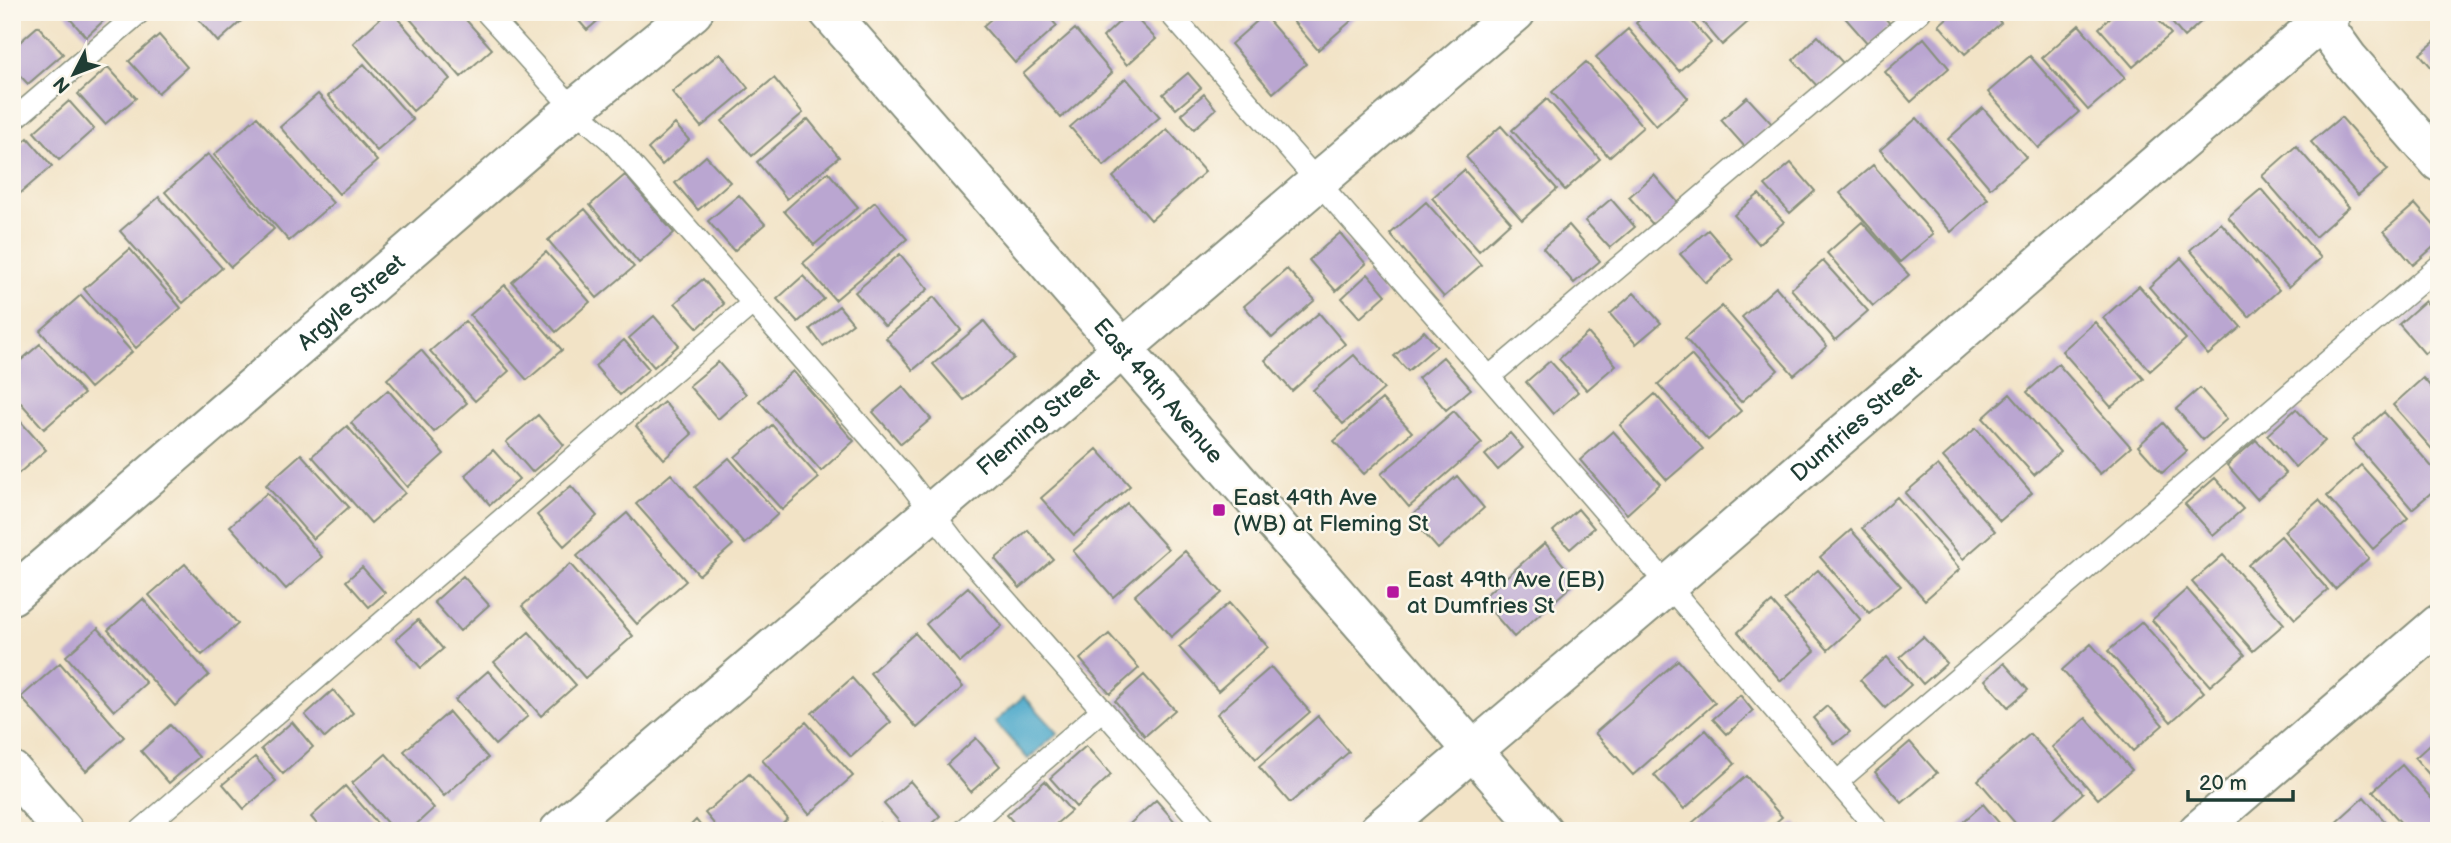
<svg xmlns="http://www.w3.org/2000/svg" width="2451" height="843" viewBox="0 0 2451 843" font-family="'Balsamiq Sans',sans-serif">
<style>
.water{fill:#4ca8ca;stroke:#36727f;stroke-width:2}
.building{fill:#baa6d1}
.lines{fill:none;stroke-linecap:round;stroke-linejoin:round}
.lane-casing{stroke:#88907d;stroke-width:24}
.street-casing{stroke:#88907d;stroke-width:42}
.secondary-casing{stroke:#88907d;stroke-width:42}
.lane{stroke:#fff;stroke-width:21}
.street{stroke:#fff;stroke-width:38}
.secondary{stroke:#fff;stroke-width:38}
.poi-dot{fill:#b5179e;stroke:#fbf7ec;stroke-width:2.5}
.labels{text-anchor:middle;stroke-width:5;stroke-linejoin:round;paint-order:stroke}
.street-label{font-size:23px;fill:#1f3d34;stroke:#fbf7ec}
.poi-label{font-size:23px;fill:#1f3d34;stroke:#fbf7ec;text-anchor:start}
</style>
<rect width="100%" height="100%" fill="#fbf7ec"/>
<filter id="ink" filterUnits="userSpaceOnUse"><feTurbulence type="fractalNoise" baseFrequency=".0143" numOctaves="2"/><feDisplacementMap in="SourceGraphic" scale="14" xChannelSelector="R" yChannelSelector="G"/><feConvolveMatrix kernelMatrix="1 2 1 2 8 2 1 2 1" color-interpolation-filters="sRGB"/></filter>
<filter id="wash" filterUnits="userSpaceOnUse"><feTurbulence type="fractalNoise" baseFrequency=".00686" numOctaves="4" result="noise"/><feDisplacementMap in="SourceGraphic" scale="28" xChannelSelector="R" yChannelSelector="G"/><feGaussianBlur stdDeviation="1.57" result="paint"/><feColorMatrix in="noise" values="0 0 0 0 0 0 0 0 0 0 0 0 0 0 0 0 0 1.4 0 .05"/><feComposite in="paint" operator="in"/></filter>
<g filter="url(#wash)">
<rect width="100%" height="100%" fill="#f2e3c6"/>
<path class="water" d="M1024 696 1058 733 1028 759 995 722Z"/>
<g id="blocks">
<path class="building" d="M64 12H113L86 37Z
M192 12H243L247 16 218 42Z
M387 12H392L450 79 413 111 353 43Z
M404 12H459L492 49 461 77Z
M571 12H608L587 30Z
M999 12H1045L1057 26 1015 63 983 26Z
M1130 12 1156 39 1127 65 1103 37Z
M1285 12H1358L1359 14 1318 50Z
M1648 12H1684L1711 43 1679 71 1636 23Z
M1694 12H1756L1757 14 1722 45Z
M1840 12H1880L1891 25 1869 45Z
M1954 12H1991L2001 23 1965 54 1939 25Z
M2116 12H2151L2171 34 2133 67 2099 28Z
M2163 12H2212L2184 37Z
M1264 15 1306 64 1273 93 1231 44Z
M2079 25 2125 78 2088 110 2042 58Z
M38 26 63 54 28 84 12 67V49Z
M1075 29 1112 73 1061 118 1023 74Z
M1628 29 1688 98 1656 126 1596 57Z
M159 35 187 67 158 93 129 61Z
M1818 36 1843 63 1818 87 1793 60Z
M1924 38 1949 68 1911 102 1885 72Z
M2439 38V76L2420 54Z
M720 53 748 88 701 127 672 92Z
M2030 56 2079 112 2038 148 1988 92Z
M1586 62 1643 127 1609 157 1552 92Z
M364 64 413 120 377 151 328 96Z
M108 67 136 98 105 124 78 94Z
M1188 73 1201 88 1176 109 1163 94Z
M774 78 803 113 752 156 722 121Z
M1126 78 1160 117 1104 166 1070 127Z
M318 94 377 161 339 194 280 127Z
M1204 94 1216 109 1194 129 1181 114Z
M1747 97 1772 124 1745 147 1721 120Z
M1547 99 1600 159 1565 190 1512 130Z
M69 101 94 129 59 160 34 132Z
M1983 108 2026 157 1990 188 1948 139Z
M257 117 333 203 289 241 214 155Z
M2341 117 2388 170 2358 195 2311 142Z
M1917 118 1988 199 1951 232 1880 150Z
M808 119 839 157 787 199 757 162Z
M675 124 689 140 662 165 648 149Z
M1501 126 1557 189 1522 220 1466 157Z
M1167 129 1205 172 1151 220 1113 177Z
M28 138 52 166 16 197 12 193V152Z
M2296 146 2349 207 2315 237 2262 176Z
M208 154 274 229 231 267 165 192Z
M706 156 730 182 698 210 675 183Z
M1791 163 1815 191 1790 213 1765 185Z
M1873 165 1933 234 1900 262 1840 193Z
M1464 170 1511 222 1479 251 1432 198Z
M828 172 858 207 814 245 784 211Z
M625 175 674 233 639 263 590 205Z
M1654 175 1681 206 1656 228 1629 197Z
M2261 189 2321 258 2289 287 2228 217Z
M1759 194 1784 222 1759 244 1734 215Z
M739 195 765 224 734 251 708 221Z
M159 197 222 268 183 303 120 231Z
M1611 199 1635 227 1610 248 1585 221Z
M875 202 907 239 835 300 803 263Z
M1426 202 1481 265 1444 297 1390 234Z
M2415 204 2439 231V242L2413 265 2384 231Z
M585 209 634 267 597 298 548 240Z
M1862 222 1909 275 1873 306 1827 253Z
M2221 223 2279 290 2249 317 2190 250Z
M1569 225 1600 261 1574 283 1543 248Z
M1708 230 1733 259 1706 283 1680 254Z
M1340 233 1366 264 1336 291 1309 260Z
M130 249 181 308 136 348 84 289Z
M546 252 590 302 556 332 512 282Z
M900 254 928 289 885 326 855 292Z
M2181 258 2241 327 2208 355 2149 287Z
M1823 261 1868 311 1835 340 1791 289Z
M1287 269 1315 300 1272 338 1244 306Z
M1368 274 1386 295 1360 318 1342 298Z
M803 276 824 299 798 322 777 299Z
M703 279 724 304 698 328 675 303Z
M505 285 562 350 527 380 470 315Z
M2139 286 2186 339 2150 371 2103 318Z
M1776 287 1827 346 1794 375 1742 317Z
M1634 293 1661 323 1636 344 1610 314Z
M81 295 132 352 90 388 40 331Z
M934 297 961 330 913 370 886 338Z
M2425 301 2439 316V342L2425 354 2399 324Z
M839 306 853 323 823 346 810 329Z
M1722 306 1778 370 1741 402 1685 338Z
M1319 313 1345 344 1292 391 1265 360Z
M654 316 679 345 654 367 629 338Z
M465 321 509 371 475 401 430 351Z
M984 321 1014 358 964 400 933 364Z
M2095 322 2144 379 2111 407 2062 351Z
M1424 331 1437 346 1408 371 1394 356Z
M1588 333 1616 365 1587 390 1559 359Z
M624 340 649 369 620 395 595 366Z
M40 344 84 394 44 429 12 393V368Z
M421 350 467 403 434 432 387 379Z
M1354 355 1384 389 1343 424 1313 390Z
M1691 355 1741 411 1708 440 1658 384Z
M1443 357 1471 389 1446 410 1418 378Z
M1550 361 1578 392 1553 414 1526 382Z
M718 362 746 394 718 419 689 386Z
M2058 364 2131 447 2100 474 2027 392Z
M793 371 854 441 821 471 759 401Z
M2423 378 2439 396V457L2393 405Z
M903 386 931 419 901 444 873 412Z
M2200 388 2227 419 2203 440 2176 409Z
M388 390 444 454 407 487 351 423Z
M1655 394 1703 449 1667 480 1620 425Z
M2010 394 2060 452 2034 475 1983 418Z
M1382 399 1412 432 1364 474 1334 441Z
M664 402 692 434 664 459 636 426Z
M2296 409 2325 441 2295 467 2267 435Z
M1454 411 1482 443 1409 507 1381 474Z
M12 412 46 450 12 479Z
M2384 412 2439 475V486L2412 509 2352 440Z
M538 415 564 445 532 472 506 442Z
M2163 423 2187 451 2162 473 2138 446Z
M772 425 819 478 782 510 735 457Z
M347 426 405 493 371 523 312 456Z
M1976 428 2032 493 2000 521 1943 457Z
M1613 431 1660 484 1627 514 1580 460Z
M1510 433 1523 448 1498 470 1485 455Z
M2256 440 2286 474 2257 499 2227 465Z
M1097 449 1130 486 1074 535 1041 498Z
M493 450 519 479 490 505 465 475Z
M301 454 349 507 313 539 266 485Z
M729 458 778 514 745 544 695 487Z
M1938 465 1995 531 1963 559 1905 493Z
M2361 465 2408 518 2373 549 2327 496Z
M671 474 733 545 699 575 636 504Z
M1457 476 1484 508 1438 549 1410 517Z
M2215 478 2243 509 2213 535 2185 504Z
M571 486 597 516 564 546 537 515Z
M267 493 322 557 286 589 230 526Z
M1897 497 1960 569 1925 600 1862 528Z
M2319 500 2369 558 2335 589 2284 531Z
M1127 503 1168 549 1113 597 1073 551Z
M1578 509 1594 528 1570 549 1553 531Z
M627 513 686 581 637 624 577 556Z
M1028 530 1053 559 1020 588 995 559Z
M1851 530 1901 586 1869 613 1820 557Z
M2281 536 2328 590 2295 619 2248 565Z
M1545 543 1577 581 1514 637 1481 599Z
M1185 551 1222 593 1171 637 1135 595Z
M2223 555 2284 624 2253 651 2192 582Z
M185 564 238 624 202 655 149 595Z
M570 564 633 636 585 678 522 606Z
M362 567 385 593 369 607 346 581Z
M1818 570 1861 620 1828 650 1784 600Z
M463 576 489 605 460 631 434 602Z
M968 587 1002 626 960 663 926 624Z
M2187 589 2245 655 2210 686 2152 620Z
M143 599 209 675 175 706 108 630Z
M1772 602 1815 651 1781 681 1738 632Z
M1229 603 1268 647 1218 691 1179 647Z
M418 620 443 649 421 668 396 639Z
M2142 622 2204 692 2171 722 2108 651Z
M98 628 146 683 114 711 66 656Z
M529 632 576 685 541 716 494 662Z
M915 633 963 687 917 728 870 673Z
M1109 634 1139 668 1110 694 1080 659Z
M1923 637 1947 663 1923 684 1900 657Z
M2091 644 2163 725 2133 751 2062 670Z
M1887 657 1911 685 1885 708 1860 680Z
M1678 660 1715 703 1633 775 1595 733Z
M60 663 124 737 86 771 21 697Z
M2004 663 2028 690 2008 707 1985 680Z
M1271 667 1310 712 1256 759 1217 714Z
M488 671 528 716 495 745 455 700Z
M1144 675 1175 710 1145 736 1115 701Z
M852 678 891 722 851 757 812 713Z
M333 690 353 713 325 738 305 715Z
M1740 695 1753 711 1727 734 1713 719Z
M1827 706 1850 732 1835 744 1813 718Z
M449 712 488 758 444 796 404 751Z
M1318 716 1349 752 1290 803 1259 767Z
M2086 718 2132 770 2098 799 2052 747Z
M292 722 313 747 283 774 261 749Z
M806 722 853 776 809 814 762 760Z
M170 725 199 757 169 783 141 751Z
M1706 730 1735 764 1684 809 1654 775Z
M2030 734 2083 793 2040 831H2022L1978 780Z
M2439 736V786L2415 758Z
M976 738 1000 766 971 792 947 764Z
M1910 742 1937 773 1902 803 1875 772Z
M1086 746 1111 775 1076 807 1050 778Z
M386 754 434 808 409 831H394L352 783Z
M255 757 276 781 244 809 223 784Z
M2402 765 2439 807V829L2437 831H2408L2373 791Z
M749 774 788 819 774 831H720L705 813Z
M1746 776 1782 817 1766 831H1699L1692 823Z
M910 781 940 816 923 831H907L884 804Z
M1045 781 1071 811 1048 831H1021L1007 815Z
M345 786 384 831H323L311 817Z
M2364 797 2393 831H2338L2333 825Z
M1156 800 1183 831H1122Z
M1983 804 2006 831H1953Z
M696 820 705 831H685Z
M1795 822 1802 831H1784Z
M880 823 887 831H871Z"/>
</g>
</g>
<g filter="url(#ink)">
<use href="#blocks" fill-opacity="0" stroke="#88907d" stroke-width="2"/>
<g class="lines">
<g class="lane-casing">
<path id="lane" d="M486 12 574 109 611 141 905 477 958 546 1209 831
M1169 12 1489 377 1879 831
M12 121 140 12
M1489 377 1920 12
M1837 782 2439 266
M140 831 753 303
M962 831 1102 710"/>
</g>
<g class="street-casing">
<g id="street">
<path d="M2315 12 2348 58 2439 162"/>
<path id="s1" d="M12 595 574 109 693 12"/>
<path d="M12 771 64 831"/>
<path id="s2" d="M559 831 1516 12"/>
<path id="s3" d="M1378 831 1667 586 2332 12"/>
<path d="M2198 831 2439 624"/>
</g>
</g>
<g class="secondary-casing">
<g id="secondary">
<path id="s4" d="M829 12 1543 831"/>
</g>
</g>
<use href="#lane" class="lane"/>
<use href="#street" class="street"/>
<use href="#secondary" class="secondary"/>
</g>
</g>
<g class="poi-dot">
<rect x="1212" y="503" width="14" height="14" rx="3.5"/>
<rect x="1386" y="585" width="14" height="14" rx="3.5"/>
</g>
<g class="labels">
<g class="street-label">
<text dy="8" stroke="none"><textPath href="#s1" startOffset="448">Argyle Street</textPath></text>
<text dy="8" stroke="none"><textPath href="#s4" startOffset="502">East 49th Avenue</textPath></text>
<text dy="8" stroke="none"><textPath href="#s2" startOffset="630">Fleming Street</textPath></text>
<text dy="8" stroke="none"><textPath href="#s3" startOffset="628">Dumfries Street</textPath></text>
</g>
<g class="poi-label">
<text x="1233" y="505">East 49th Ave<tspan x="1233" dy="26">(WB) at Fleming St</tspan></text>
<text x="1407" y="587">East 49th Ave (EB)<tspan x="1407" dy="26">at Dumfries St</tspan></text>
</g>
</g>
<rect width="2451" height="843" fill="none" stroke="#fbf7ec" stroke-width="42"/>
<g transform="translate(74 74) rotate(228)" stroke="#fbf7ec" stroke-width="5" paint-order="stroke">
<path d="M0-5L12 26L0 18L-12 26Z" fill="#1f3d34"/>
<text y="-10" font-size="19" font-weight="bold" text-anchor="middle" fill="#1f3d34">N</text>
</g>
<path d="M2188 790v10h105v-10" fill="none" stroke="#1f3d34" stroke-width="3.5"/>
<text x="2199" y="790" font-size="21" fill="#1f3d34" stroke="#fbf7ec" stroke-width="5" paint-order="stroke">20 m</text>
</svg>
